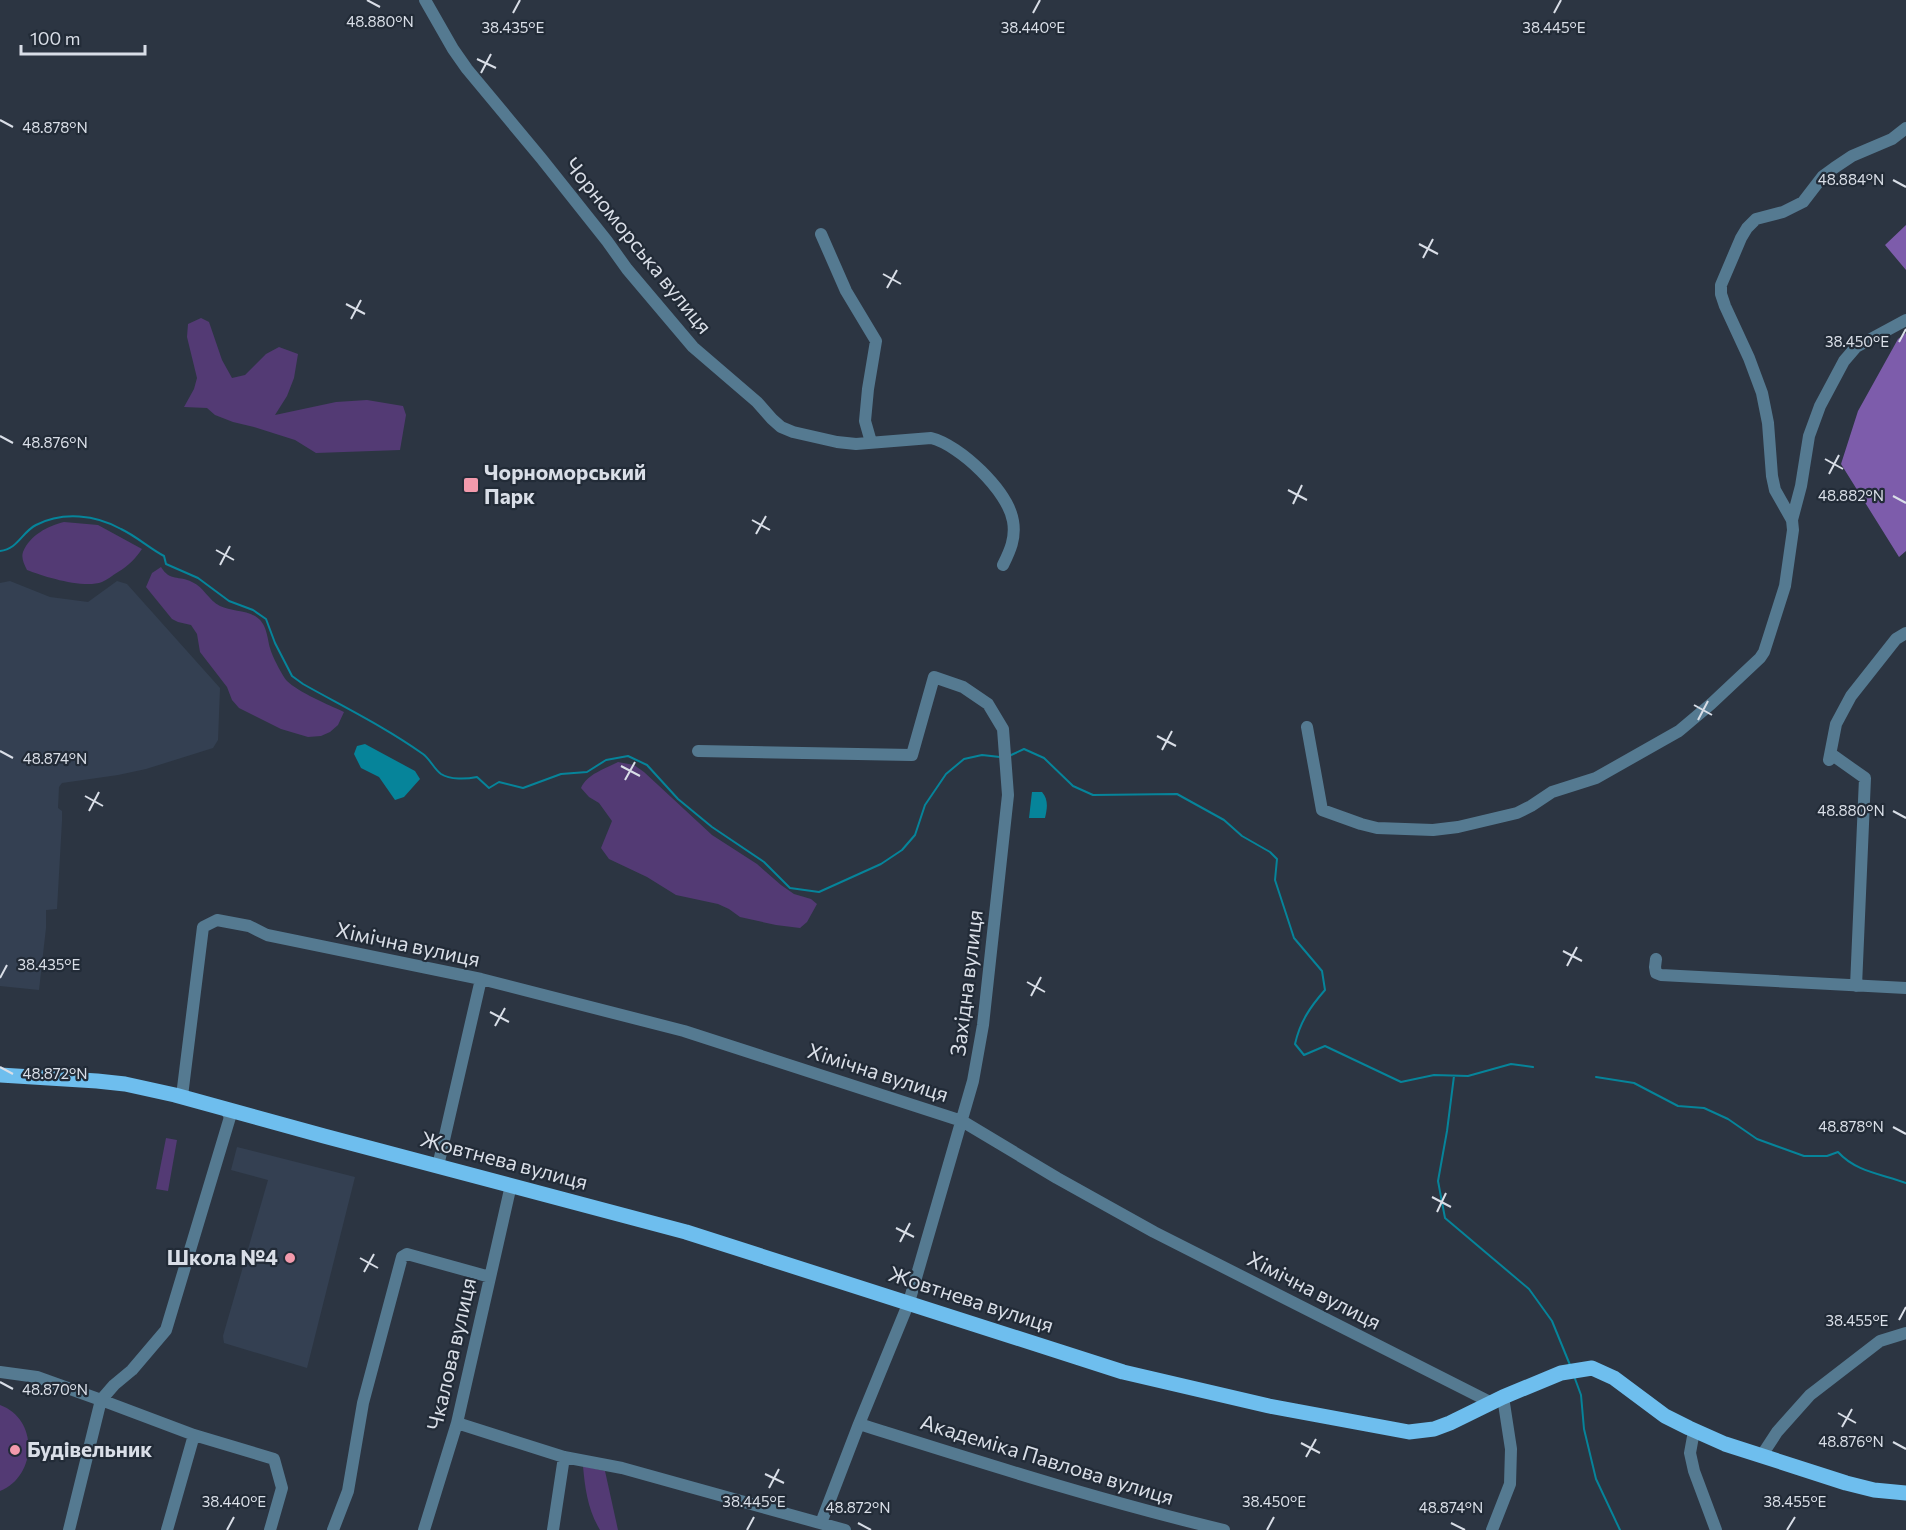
<svg xmlns="http://www.w3.org/2000/svg" width="1906" height="1530" viewBox="0 0 1906 1530" font-family="Commissioner,sans-serif">
<style>
.built{fill:#344052}
.green{fill:#533a74}
.forest{fill:#7d5cab}
.water{fill:#06849a}
.lines{fill:none;stroke-linecap:round;stroke-linejoin:round}
.stream{stroke:#06849a;stroke-width:2}
.minor{stroke:#557a91;stroke-width:12}
.major{stroke:#6ebeee;stroke-width:15}
.ticks{fill:none;stroke:#d9dee7;stroke-width:2}
.poi-dot{fill:#f39aac;stroke:#222b37;stroke-width:2}
.labels{text-anchor:middle;stroke-width:4.5;stroke-linejoin:round;paint-order:stroke}
.street-label{font-size:21px;fill:#d9dee7;stroke:#222b37}
.poi-label{font-size:21px;font-weight:bold;fill:#d9dee7;stroke:#222b37;text-anchor:start}
.ticks-label{font-size:15px;text-anchor:middle;fill:#d9dee7;stroke:#222b37;stroke-width:4.5;stroke-linejoin:round;paint-order:stroke}
</style>
<rect width="100%" height="100%" fill="#2c3542"/>
<path class="built" d="M10 581 50 597 88 602 117 581 127 584 220 688 218 740 213 748 146 769 118 775 62 783 59 787 58 808 62 811V821L57 909 46 910V928L39 990 0 986V583Z
M237 1147 355 1177 307 1368 224 1343 223 1336 268 1180 231 1170Z"/>
<path class="green" d="M201 318 209 322 222 360 232 378 245 375 266 354 279 347 298 354 294 378 287 396 275 415 336 402 367 400 403 406 406 415 400 450 316 453 295 440 254 427 233 422 215 415 207 408 184 407 194 389 197 378 187 337 188 324Z
M64 522 98 525 142 549C136 558 128 566 118 572 113 575 107 580 102 582 84 589 45 577 27 570 24 564 21 558 23 552 30 535 48 526 64 522Z
M161 567C170 582 179 575 192 582 204 587 208 600 220 606 230 611 244 610 255 616 267 623 267 637 270 648 272 656 282 675 287 681 298 692 329 705 344 712L338 725 330 732 321 736 308 737 281 729 239 708 232 700 227 687 200 652 197 634 191 625 178 622 172 619 146 587 152 573Z
M618 762 634 765 644 772 712 835 757 864 781 885 794 894 811 899 817 904 807 922 800 928 776 925 740 917 729 909 718 904 676 895 647 877 609 859 601 848 612 821 599 803 589 797 581 788C587 774 605 769 618 762Z
M166 1138 177 1140 168 1191 156 1189Z
M0 1405C39 1419 37 1476 0 1491Z
M583 1466 605 1471 618 1530H600C588 1510 585 1489 583 1466Z"/>
<path class="forest" d="M1906 225V270L1885 245Z
M1906 333V551L1899 557 1841 464 1858 411 1898 339Z"/>
<path class="water" d="M365 744 415 771 420 779 404 797 395 800 379 777 361 768 354 754 357 746Z
M1032 792H1042C1049 800 1047 809 1045 818H1029Z"/>
<g class="lines">
<path class="stream" d="M0 551C18 549 22 532 36 525 63 511 96 515 121 529 136 536 149 548 164 556L166 564 198 578 229 601 253 610 266 619 275 643 292 676 303 684C344 707 385 727 423 754 430 759 434 769 441 774 450 780 467 779 477 777L489 788 499 782 523 788 561 774 587 772 606 760 628 756 647 765 678 799 712 827 764 862 790 888 819 892 881 864 902 850 915 835 925 805 946 774 964 759 982 755 1000 757
M1009 756 1024 749 1044 758 1073 786 1093 795 1177 794 1224 820 1242 836 1270 852 1277 859 1275 880 1294 938 1322 971 1325 990C1310 1007 1300 1022 1295 1044L1304 1055 1325 1046 1401 1082 1434 1075 1468 1076 1511 1064 1533 1067
M1454 1076 1447 1131 1438 1181 1445 1218 1529 1289 1552 1321 1570 1365
M1596 1077 1634 1083 1678 1106 1704 1108 1728 1119 1757 1139 1804 1156H1827L1838 1152C1856 1172 1882 1174 1906 1183
M1574 1376 1581 1395 1584 1429 1596 1479 1620 1530"/>
<path class="minor" d="M425 0 453 49 467 69 541 158 607 241 627 269 693 347 757 402 772 419 781 427 793 432 837 442 856 444 931 438C960 445 1008 491 1013 521 1016 538 1010 551 1003 565
M821 234 846 291 876 341 868 389 865 421 871 442
M1792 520 1801 486 1809 436 1820 406 1844 361 1856 347 1906 320
M1307 727 1322 810 1361 824 1377 828 1433 830 1458 827 1517 813 1531 806 1552 792 1596 778 1679 731 1711 704 1760 658 1764 652 1785 586 1793 530 1792 520 1775 490 1772 476 1768 423 1762 393 1749 358 1725 306 1721 294V285L1741 238 1747 228 1756 219 1783 212 1803 202 1823 176 1834 168 1852 156 1892 139 1906 128
M698 751 912 755 934 677 963 687 988 704 1003 729 1008 795 983 1025 973 1081 909 1302 859 1424 821 1523
M1831 754 1865 778 1856 986
M1829 760 1836 724 1851 696 1896 639 1906 633
M1656 959 1655 967 1656 973 1661 975 1906 988
M182 1096 203 927 217 920 249 926 267 935 481 979 684 1031 962 1121 1057 1178 1154 1232 1492 1403
M438 1166 481 979
M0 1372 37 1377 101 1400 114 1385 132 1370 166 1330 230 1117 225 1108
M457 1423 564 1457 622 1468 845 1530
M859 1424C980 1462 1101 1501 1224 1530
M1694 1431 1690 1453 1694 1471 1716 1530
M1762 1455 1777 1432 1810 1395 1880 1341 1906 1333
M69 1530 101 1400 194 1435 274 1459 282 1488 270 1530
M167 1530 194 1435
M333 1530 348 1491 363 1403 402 1257 407 1254 490 1277
M424 1530 457 1423 511 1185
M553 1530 564 1457
M1492 1530 1510 1484 1511 1449 1503 1397"/>
<path class="major" d="M0 1075 97 1081 125 1084 175 1095 324 1136 686 1232 1123 1372 1269 1406 1409 1432 1434 1429 1450 1423 1503 1397 1561 1373 1592 1368 1614 1378 1665 1416 1689 1428 1725 1444 1846 1483 1874 1490 1906 1493"/>
</g>
<path class="ticks" d="M367 0 380 7M513 13 520 0M1033 13 1040 0M1554 13 1561 0M477 59 496 68M481 73 491 54M0 120 13 127M1893 180 1906 187M1419 244 1438 254M1423 258 1433 239M883 274 901 284M887 288 897 270M346 304 365 314M351 319 361 300M1899 342 1906 329M0 436 13 443M1825 459 1843 469M1829 474 1839 455M1288 490 1307 500M1893 496 1906 503M1293 504 1302 485M752 520 770 530M756 534 766 516M216 550 234 560M220 565 230 546M1694 705 1712 715M1698 720 1708 701M1157 736 1176 746M1162 750 1172 731M0 751 13 758M621 766 640 776M625 780 635 762M85 796 103 806M89 811 99 792M1893 811 1906 818M1563 951 1582 961M1567 966 1577 947M0 978 7 965M1027 982 1045 992M1031 996 1041 977M490 1012 509 1022M495 1026 505 1008M0 1067 13 1074M1893 1127 1906 1134M1432 1197 1451 1207M1437 1212 1446 1193M896 1228 914 1237M900 1242 910 1223M360 1258 378 1268M364 1272 374 1254M1899 1320 1906 1307M0 1382 13 1389M1838 1413 1856 1423M1842 1427 1852 1409M1893 1442 1906 1449M1301 1443 1320 1453M1306 1457 1316 1439M765 1474 784 1483M769 1488 779 1469M858 1523 871 1530M1451 1523 1465 1530M227 1530 234 1517M747 1530 754 1517M1267 1530 1274 1517M1787 1530 1795 1517"/>
<g class="poi-dot">
<rect x="463" y="477" width="16" height="16" rx="3"/>
<circle cx="290" cy="1258" r="6"/>
<circle cx="15" cy="1450" r="6"/>
</g>
<g class="labels">
<g class="street-label">
<text transform="translate(638 246) rotate(51)" y="7">Чорноморська вулиця</text>
<text transform="translate(408 945) rotate(12)" y="7">Хімічна вулиця</text>
<text transform="translate(967 983) rotate(-83)" y="7">Західна вулиця</text>
<text transform="translate(878 1073) rotate(18)" y="7">Хімічна вулиця</text>
<text transform="translate(504 1161) rotate(15)" y="7">Жовтнева вулиця</text>
<text transform="translate(1314 1291) rotate(27)" y="7">Хімічна вулиця</text>
<text transform="translate(971 1300) rotate(18)" y="7">Жовтнева вулиця</text>
<text transform="translate(452 1354) rotate(-77)" y="7">Чкалова вулиця</text>
<text transform="translate(1047 1460) rotate(17)" y="7">Академіка Павлова вулиця</text>
</g>
<g class="poi-label">
<text x="484" y="480">Чорноморський<tspan x="484" dy="24">Парк</tspan></text>
<text x="278" y="1265" text-anchor="end">Школа №4</text>
<text x="27" y="1457">Будівельник</text>
</g>
</g>
<g class="ticks-label">
<text x="380" y="27">48.880°N</text>
<text x="513" y="33">38.435°E</text>
<text x="1033" y="33">38.440°E</text>
<text x="1554" y="33">38.445°E</text>
<text x="55" y="133">48.878°N</text>
<text x="1851" y="185">48.884°N</text>
<text x="1857" y="347">38.450°E</text>
<text x="55" y="448">48.876°N</text>
<text x="1851" y="501">48.882°N</text>
<text x="55" y="764">48.874°N</text>
<text x="1851" y="816">48.880°N</text>
<text x="49" y="970">38.435°E</text>
<text x="55" y="1079">48.872°N</text>
<text x="1851" y="1132">48.878°N</text>
<text x="1857" y="1326">38.455°E</text>
<text x="55" y="1395">48.870°N</text>
<text x="1851" y="1447">48.876°N</text>
<text x="234" y="1507">38.440°E</text>
<text x="754" y="1507">38.445°E</text>
<text x="1274" y="1507">38.450°E</text>
<text x="1795" y="1507">38.455°E</text>
<text x="858" y="1513">48.872°N</text>
<text x="1451" y="1513">48.874°N</text>
</g>
<path d="M21 45v9h124v-9" fill="none" stroke="#d9dee7" stroke-width="3"/>
<text x="30" y="45" font-size="18" fill="#d9dee7" stroke="#222b37" stroke-width="4.5" paint-order="stroke">100 m</text>
</svg>
